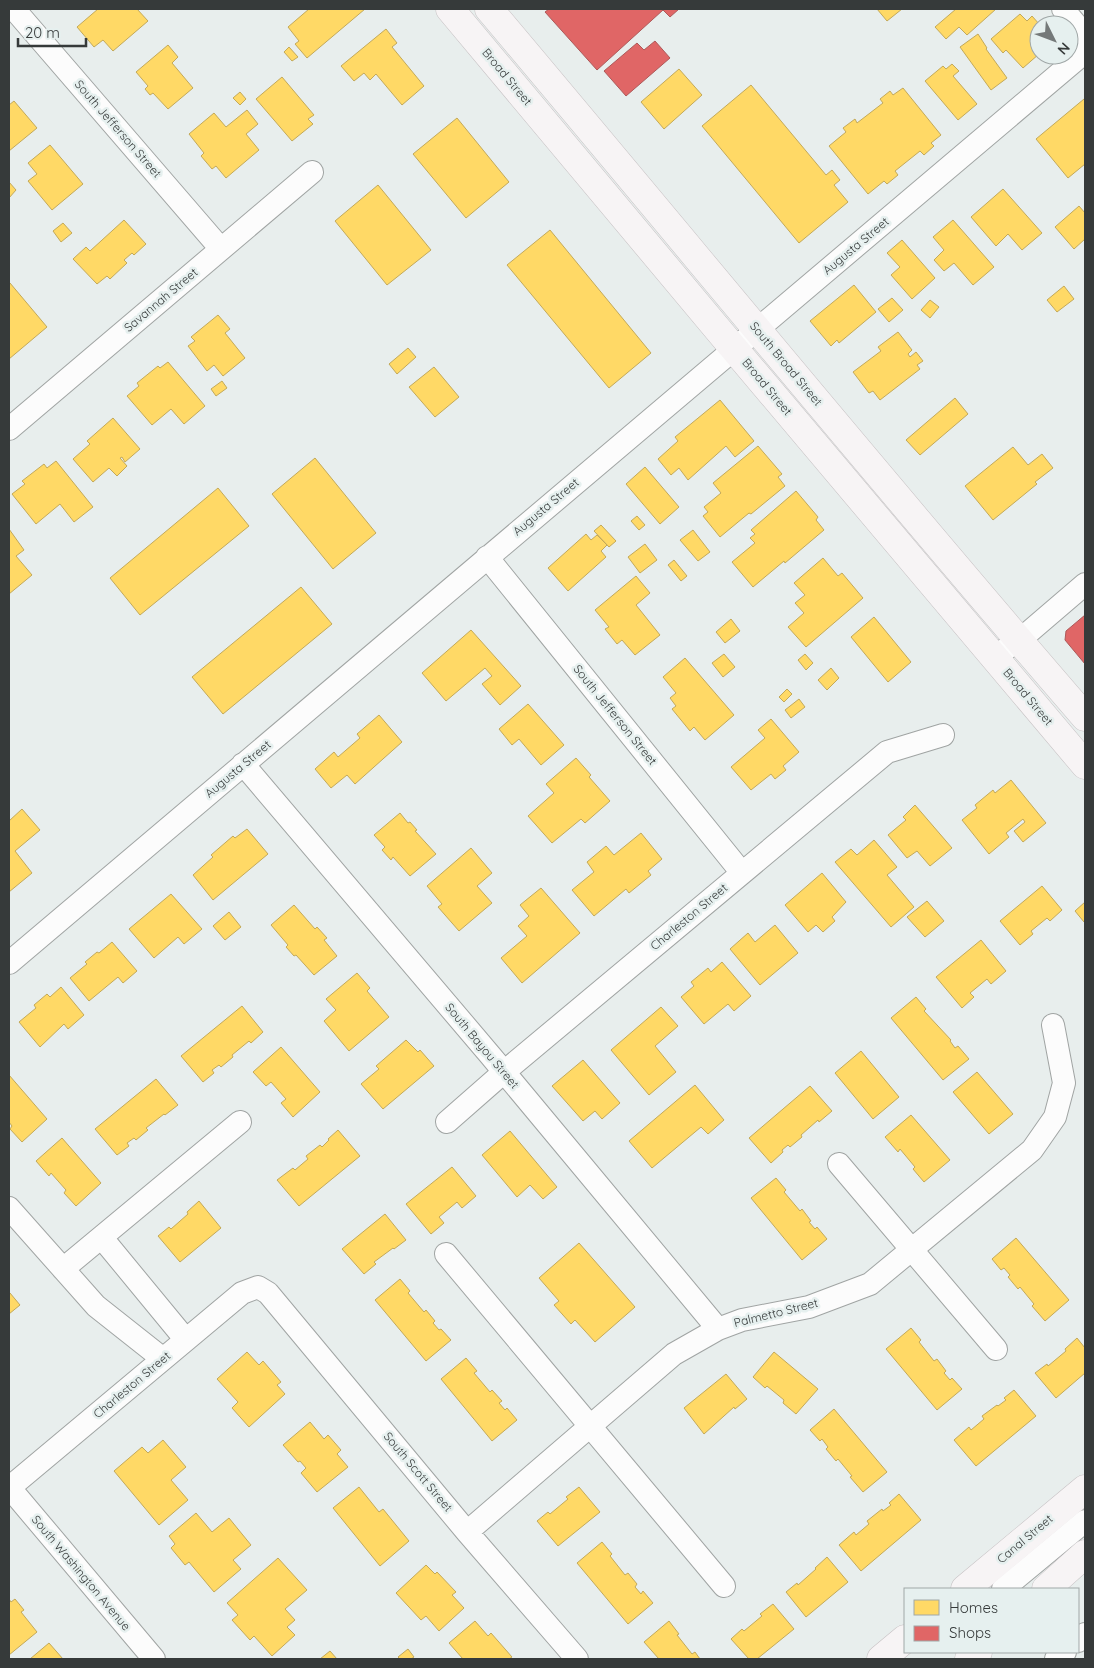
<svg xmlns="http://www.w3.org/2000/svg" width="1094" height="1668" viewBox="0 0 1094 1668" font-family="Quicksand,sans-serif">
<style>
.homes{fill:#ffd966;stroke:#c3a959}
.shops{fill:#e06666;stroke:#ad5959}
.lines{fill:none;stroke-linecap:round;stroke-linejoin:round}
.minor-casing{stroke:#a0a4a3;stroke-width:24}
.primary-casing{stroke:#c6c1c3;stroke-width:29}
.minor{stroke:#fcfcfc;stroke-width:22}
.primary{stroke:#f7f4f5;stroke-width:28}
.labels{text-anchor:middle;stroke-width:5;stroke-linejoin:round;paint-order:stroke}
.street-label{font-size:12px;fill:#363a3a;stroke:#e6f0ef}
</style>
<rect width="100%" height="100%" fill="#e8eeed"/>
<path class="homes" d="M98 9H137L148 21 113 51 103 40 94 47 77 27Z
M309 9H365L307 58 295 44 299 41 288 27Z
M877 9H902L887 21Z
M956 9H996L967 35 959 27 946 39 935 27Z
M1020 14 1027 21 1032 16 1040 25 1039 54 1023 68 1006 50 1003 53 991 39Z
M386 29 397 43 392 47 424 86 402 105 376 74 370 80 364 73 354 81 341 66Z
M978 34 987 48 986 49 1007 78 991 90 960 47Z
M168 45 178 57 172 63 193 88 168 109 153 93 150 95 145 89 148 86 136 72Z
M289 47 298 57 292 61 284 52Z
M952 64 959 71 953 76 977 104 958 120 925 81 943 66 946 69Z
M679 69 702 95 664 129 641 102Z
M282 77 314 115 308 119 313 124 292 141 256 99Z
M751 85 826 175 832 170 840 180 834 185 848 202 799 243 702 126Z
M903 88 941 135 931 143 934 146 924 155 920 151 895 171 898 175 887 184 884 181 868 194 829 146 846 132 843 128 855 119 857 123 883 103 880 99 890 91 893 95Z
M240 92 246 99 240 105 233 98Z
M1084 99 1085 101V164L1068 178 1036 139Z
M14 101 37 128 9 151V105Z
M247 110 258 124 246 134 259 150 226 178 216 166 212 169 201 156 204 153 189 134 214 113 226 127Z
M457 118 509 182 466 218 413 154Z
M50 145 83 184 52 210 28 181 37 174 28 163Z
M9 182 16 190 9 198Z
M378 185 431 250 387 285 335 221Z
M1003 189 1042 233 1022 250 1008 234 996 246 971 217Z
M1079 206 1085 213V239L1074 249 1055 227Z
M124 220 146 244 134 255 132 253 124 260 127 263 110 279 107 276 97 284 73 259 86 247 90 251Z
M953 220 994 267 973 285 954 263 944 271 934 260 944 250 933 237Z
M63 223 72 233 61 242 53 231Z
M550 230 651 353 609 388 507 265Z
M902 240 935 278 912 299 891 275 900 267 887 253Z
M10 283 47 327 9 359V284Z
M854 285 876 312 839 343 837 340 831 346 810 321Z
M1064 286 1074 299 1057 312 1047 300Z
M892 298 903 310 889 322 878 309Z
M930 300 939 307 930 318 921 310Z
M218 315 230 329 225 333 245 358 223 376 214 365 207 371 188 346 195 341 191 337Z
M898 332 912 350 908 354 910 357 916 352 923 361 917 365 920 369 880 400 873 391 869 393 853 372 881 351 878 347Z
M408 348 416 357 397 374 389 364Z
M168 362 205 406 184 424 171 409 152 425 127 396 139 386 137 383 158 366 160 368Z
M434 367 459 397 435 417 409 387Z
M222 381 227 388 216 396 211 389Z
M955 398 968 414 920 455 906 440Z
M720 400 754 441 735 457 726 446 688 480 679 468 671 475 658 459 678 441 675 437Z
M113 418 140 449 125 462 122 457 120 458 127 466 117 476 109 468 93 482 73 459 90 444 87 441Z
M758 446 782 474 778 477 785 486 751 514 749 513 720 537 703 516 708 512 704 507 721 493 713 483Z
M1013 447 1028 465 1042 454 1053 468 1035 482 1037 484 993 520 965 486Z
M315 458 376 533 333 569 272 494Z
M56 461 93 507 74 522 60 504 36 524 12 494 25 484 22 481 44 464 47 468Z
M645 467 679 507 660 524 626 484Z
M218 488 249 526 140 615 110 578Z
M796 491 818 517 816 520 824 530 785 563 784 561 753 587 732 562 755 543 750 538 755 534 751 530Z
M637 516 645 525 639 530 631 521Z
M601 525 616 541 609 547 594 531Z
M9 529 24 550 16 556 32 575 9 594Z
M693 530 710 552 698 561 680 540Z
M586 534 591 540 597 535 607 545 601 551 606 557 568 591 548 568Z
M645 544 657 560 640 573 628 557Z
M823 558 838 576 842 573 863 598 806 647 788 627 804 613 795 603 805 595 794 583Z
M674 560 687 576 681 581 668 565Z
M636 576 650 593 636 605 660 635 635 655 622 640 617 644 605 629 609 627 595 610Z
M301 587 332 624 223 714 192 677Z
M874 617 911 662 888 682 851 637Z
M731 619 740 631 725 643 716 632Z
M471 630 521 686 500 705 482 684 492 676 485 668 446 701 422 673Z
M724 654 735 667 723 677 712 663Z
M805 654 813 663 806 670 798 660Z
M685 658 734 715 705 740 694 727 690 731 672 709 676 706 670 698 676 693 663 677Z
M831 668 839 678 827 690 818 680Z
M787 689 792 694 784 702 779 697Z
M799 699 805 707 791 718 785 710Z
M528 704 564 745 541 765 519 739 512 745 499 729Z
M379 715 402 742 355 784 347 775 331 788 315 769 334 752 338 757 360 738 357 734Z
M771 719 799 752 783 766 786 770 775 779 771 774 751 790 731 767 765 738 758 730Z
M576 758 591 775 589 777 610 801 585 823 581 819 552 843 528 816 554 793 546 784Z
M1011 780 1046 823 1023 842 1014 831 1025 822 1023 819 1006 833 1009 837 989 854 962 820 977 808 975 805 993 790 995 793Z
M915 805 952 848 930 866 917 851 907 858 888 835 906 820 903 817Z
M22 809 40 830 15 851 32 873 9 892V821Z
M400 813 408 823 410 822 417 830 415 831 436 854 410 876 393 857 391 860 382 850 385 847 374 835Z
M247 829 268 854 213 900 193 875 213 857 211 855 233 836 235 838Z
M641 833 662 859 648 871 651 875 629 893 626 889 594 916 572 890 594 872 587 862 606 846 614 855Z
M874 840 897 867 887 875 914 907 891 927 835 862 851 849 857 855Z
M471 848 492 873 477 886 492 903 459 931 438 907 442 904 427 886Z
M822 873 846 902 832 917 835 921 823 932 816 925 808 932 785 905Z
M1042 886 1062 910 1050 921 1047 918 1031 931 1033 934 1020 945 1000 921Z
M541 888 580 933 522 983 501 958 527 936 518 926 529 916 520 905Z
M171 894 202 929 184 944 178 937 154 958 129 929Z
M927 901 944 921 925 937 907 917Z
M1085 902V921L1084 922 1075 911Z
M294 905 315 929 317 927 327 938 324 940 337 956 314 975 296 955 294 956 286 947 288 945 271 925Z
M229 912 241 927 225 940 213 926Z
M775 925 798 953 760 985 730 949 748 933 755 942Z
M981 940 1006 971 991 984 987 979 970 993 974 997 962 1008 936 977Z
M112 942 137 971 123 983 118 977 89 1001 70 978 87 964 85 962 97 952 99 953Z
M722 962 751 996 734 1011 728 1004 704 1024 681 997 694 986 691 982 708 968 711 972Z
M357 973 370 988 367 991 389 1017 349 1051 324 1021 336 1010 326 999Z
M61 987 84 1015 68 1029 64 1024 40 1047 19 1022 36 1008 34 1005 47 994 50 997Z
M916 997 926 1009 924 1011 951 1040 950 1041 955 1048 958 1046 969 1059 943 1080 891 1018Z
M242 1006 263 1032 251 1043 249 1041 232 1055 233 1057 221 1067 219 1065 212 1070 214 1073 203 1082 181 1056Z
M661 1007 678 1026 655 1046 676 1072 649 1095 611 1050Z
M406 1040 418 1052 420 1050 434 1066 383 1109 361 1084 379 1069 376 1066Z
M281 1047 320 1092 293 1117 281 1103 286 1099 271 1082 266 1086 253 1072Z
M861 1051 899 1097 873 1119 835 1073Z
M583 1060 620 1103 602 1119 595 1111 583 1121 552 1086Z
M977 1072 1013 1114 989 1134 953 1092Z
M9 1075 47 1119 22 1142 10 1129 12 1126 9 1122Z
M156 1079 178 1105 165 1115 164 1114 146 1128 148 1130 136 1140 134 1138 127 1143 129 1146 117 1155 95 1129Z
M695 1085 724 1120 708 1134 701 1127 652 1168 629 1141Z
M810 1086 832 1111 819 1122 818 1120 801 1135 802 1137 790 1147 788 1145 782 1150 783 1152 771 1163 749 1138Z
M911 1115 950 1160 924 1182 913 1169 915 1167 900 1149 898 1152 885 1137Z
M338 1130 360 1156 299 1206 277 1180 293 1168 295 1170 308 1159 306 1156 320 1145 322 1147 329 1140 328 1139Z
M510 1131 557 1187 543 1199 530 1185 517 1197 482 1155Z
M62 1138 101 1183 76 1206 64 1193 66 1190 51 1173 49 1176 36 1161Z
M452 1167 476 1196 462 1208 457 1202 439 1217 444 1223 431 1234 406 1204Z
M776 1178 786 1190 784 1192 800 1211 802 1209 811 1221 809 1222 815 1229 817 1227 827 1239 802 1260 751 1198Z
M199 1201 221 1228 180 1262 158 1236 169 1227 171 1229 188 1214 187 1212Z
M385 1214 406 1240 394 1249 393 1248 374 1262 376 1264 364 1274 342 1249Z
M1016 1238 1069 1300 1045 1321 1032 1306 1034 1304 1020 1287 1018 1289 1008 1277 1010 1275 1004 1268 1001 1270 992 1259Z
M579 1243 635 1307 595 1342 575 1320 571 1324 554 1305 559 1301 539 1278Z
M400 1279 410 1291 408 1293 424 1312 426 1310 435 1321 433 1323 439 1330 441 1329 451 1340 426 1361 375 1300Z
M10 1293 20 1305 9 1314V1294Z
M911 1328 921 1340 919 1342 934 1361 937 1359 946 1371 944 1373 950 1380 952 1378 962 1389 937 1410 886 1349Z
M1077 1338 1085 1348V1373L1056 1398 1035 1373 1047 1364 1048 1366 1066 1351 1065 1349Z
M247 1352 259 1365 263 1361 281 1382 277 1385 285 1394 249 1427 232 1408 238 1402 217 1379Z
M774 1352 818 1389 796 1414 783 1403 784 1400 767 1386 765 1388 753 1377Z
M466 1358 477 1371 474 1373 490 1392 492 1390 502 1401 499 1403 505 1410 507 1408 517 1420 492 1441 441 1379Z
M726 1374 747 1399 735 1409 734 1407 704 1434 684 1408Z
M1014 1390 1036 1416 976 1466 954 1440 969 1427 971 1430 984 1419 982 1416 997 1405 998 1406 1006 1400 1004 1398Z
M834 1409 887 1472 863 1492 850 1477 852 1476 838 1459 836 1461 826 1449 828 1447 822 1439 820 1441 810 1430Z
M310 1422 324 1439 328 1435 341 1450 337 1454 348 1467 317 1492 301 1473 306 1468 300 1461 298 1462 283 1445Z
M163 1440 186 1467 171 1480 188 1500 159 1525 114 1471 142 1447 148 1453Z
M359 1487 379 1512 383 1509 409 1541 380 1566 333 1508Z
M579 1487 600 1512 558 1546 537 1521 548 1512 550 1514 568 1499 566 1497Z
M899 1494 921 1520 861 1571 839 1545 854 1532 856 1535 869 1524 867 1521 882 1509 883 1511 891 1505 889 1503Z
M196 1513 212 1532 229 1518 251 1545 233 1560 241 1569 214 1592 189 1562 185 1565 171 1548 175 1544 169 1536Z
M602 1542 612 1554 610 1556 625 1575 628 1573 637 1584 635 1587 641 1594 643 1591 653 1603 628 1624 577 1563Z
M827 1557 848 1582 806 1617 786 1592 797 1583 798 1585 816 1569 815 1568Z
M278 1558 307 1590 285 1609 295 1620 287 1627 295 1635 272 1656 254 1636 250 1640 232 1620 238 1615 227 1603Z
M426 1565 435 1574 437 1572 456 1592 452 1595 464 1608 439 1631 426 1616 421 1620 396 1593Z
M9 1599 11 1602 15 1599 24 1610 21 1612 37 1632 9 1655Z
M773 1604 794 1629 757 1659H749L731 1639 742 1629 744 1631 762 1616 760 1614Z
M475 1621 488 1636 491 1633 512 1657 509 1659H463L449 1643Z
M669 1621 679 1634 677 1635 692 1654 695 1652 700 1659H659L644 1642Z
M49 1643 63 1659H30Z
M408 1649 414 1657 411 1659H400L398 1657Z
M330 1651 337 1659H320Z"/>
<path class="shops" d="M549 9H679L670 17 663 10 597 70 545 12Z
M655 41 670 58 626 96 604 71 637 43 644 50Z
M1085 615V664L1065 640 1066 631Z"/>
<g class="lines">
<g class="minor-casing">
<path id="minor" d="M14 9 221 249
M1063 9 1085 35
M9 429 312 172
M487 557 742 873
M995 658 1018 639 1029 632 1085 584
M243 764 490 1055 718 1329
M9 963 1085 52
M447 1122 504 1072 887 752 943 735
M839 1164 996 1349
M9 1208 96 1306 163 1359
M102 1238 186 1340
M446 1254 724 1586
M63 1269 240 1122
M9 1487 154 1659
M9 1488 242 1293 258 1287 268 1293 467 1532 577 1659
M467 1532 674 1354 718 1329 742 1320 809 1307 870 1284 1032 1150 1055 1117 1064 1083 1053 1025
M1003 1589 1085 1521
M1078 1641 1085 1634
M1056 1659 1065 1652"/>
</g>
<g class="primary-casing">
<path id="primary" d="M450 9 720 332 1085 765
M489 9C688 245 883 484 1085 717
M965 1589 1085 1489
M1046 1589 1085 1554
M881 1659 905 1639
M969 1659 978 1652"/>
</g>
<use href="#minor" class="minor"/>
<use href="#primary" class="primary"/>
</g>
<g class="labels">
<g class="street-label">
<text transform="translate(507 77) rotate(50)" y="4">Broad Street</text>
<text transform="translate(118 129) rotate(49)" y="4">South Jefferson Street</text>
<text transform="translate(856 246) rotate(-40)" y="4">Augusta Street</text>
<text transform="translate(161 300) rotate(-40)" y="4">Savannah Street</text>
<text transform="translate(786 364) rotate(50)" y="4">South Broad Street</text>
<text transform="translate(767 387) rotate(50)" y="4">Broad Street</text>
<text transform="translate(546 507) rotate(-40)" y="4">Augusta Street</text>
<text transform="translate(1028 697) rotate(50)" y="4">Broad Street</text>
<text transform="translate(615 715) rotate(51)" y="4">South Jefferson Street</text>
<text transform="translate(238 769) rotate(-40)" y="4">Augusta Street</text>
<text transform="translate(689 917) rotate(-40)" y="4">Charleston Street</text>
<text transform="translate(482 1046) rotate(50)" y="4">South Bayou Street</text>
<text transform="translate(776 1313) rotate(-14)" y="4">Palmetto Street</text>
<text transform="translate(132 1385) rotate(-40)" y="4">Charleston Street</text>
<text transform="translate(418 1472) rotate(50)" y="4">South Scott Street</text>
<text transform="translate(1025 1539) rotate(-40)" y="4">Canal Street</text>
<text transform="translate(81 1573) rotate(50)" y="4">South Washington Avenue</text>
</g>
</g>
<rect width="1094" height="1668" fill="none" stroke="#363a3a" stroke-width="20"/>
<rect x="904" y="1588" width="175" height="65" fill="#e6f0ef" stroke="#a0a7a7"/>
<rect x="914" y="1600" width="25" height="15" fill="#ffd966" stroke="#a0a7a7"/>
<text x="949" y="1613" font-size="15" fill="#363a3a">Homes</text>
<rect x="914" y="1626" width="25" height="15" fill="#e06666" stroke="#a0a7a7"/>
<text x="949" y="1638" font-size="15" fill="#363a3a">Shops</text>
<g transform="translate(1054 40) rotate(132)"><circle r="24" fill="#e6f0ef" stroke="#a0a7a7"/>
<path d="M0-4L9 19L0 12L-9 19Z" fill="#747979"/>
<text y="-8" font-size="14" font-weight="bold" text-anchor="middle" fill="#363a3a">N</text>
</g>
<path d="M18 38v8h68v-8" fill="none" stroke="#363a3a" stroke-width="2.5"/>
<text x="25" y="38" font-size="15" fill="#363a3a" stroke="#e6f0ef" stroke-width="4" paint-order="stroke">20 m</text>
</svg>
